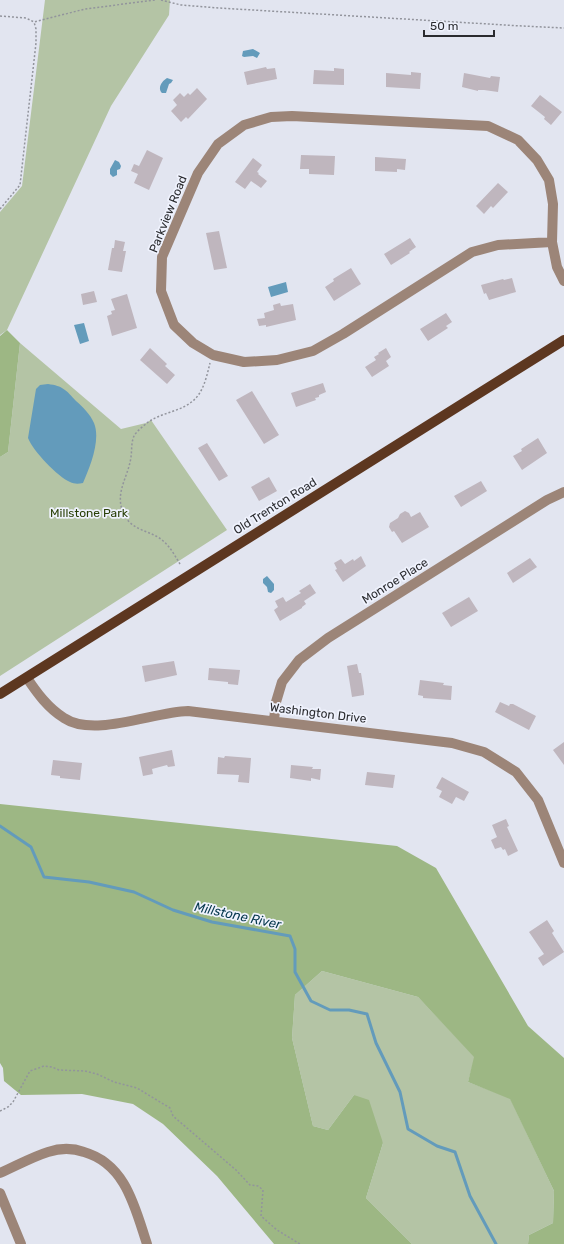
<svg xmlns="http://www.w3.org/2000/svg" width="564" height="1244" viewBox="0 0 564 1244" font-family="Rubik,sans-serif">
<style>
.green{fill:#b4c4a5}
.forest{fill:#9db784}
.water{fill:#639bbb}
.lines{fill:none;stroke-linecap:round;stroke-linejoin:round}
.stream{stroke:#639bbb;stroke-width:3}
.building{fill:#bfb6be}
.path{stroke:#92949c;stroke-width:1.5;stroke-dasharray:2 2;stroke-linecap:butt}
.minor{stroke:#9c8578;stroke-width:10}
.major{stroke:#5d3720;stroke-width:10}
.labels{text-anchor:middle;stroke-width:3.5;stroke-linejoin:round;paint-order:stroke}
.street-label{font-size:12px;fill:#2a2b2f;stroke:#eff2fd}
.park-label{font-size:12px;fill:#283f06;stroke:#eff2fd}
.water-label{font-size:13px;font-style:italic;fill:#05374d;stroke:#eff2fd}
</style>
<rect width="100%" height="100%" fill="#e2e5f0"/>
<path class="green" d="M45 0H170L169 15 111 106 7 330 0 335V212L22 186Z
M20 343 121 429 146 423 151 420 227 530 0 676V457L8 452Z
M322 971 418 997 475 1057 468 1082 510 1098 554 1191 553 1223 529 1235 528 1244H412L366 1198 383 1143 354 1095 328 1130 313 1126 292 1038 295 995Z"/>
<path class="forest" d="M7 330 20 343 8 452 0 457V336Z
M0 804 397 846 436 868 528 1026 564 1058V1244H528L529 1235 553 1223 554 1191 510 1099 468 1082 474 1057 418 997 322 971 295 995 292 1038 313 1126 328 1130 354 1095 369 1100 383 1143 366 1198 412 1244H274L217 1176 163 1124 133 1104 82 1094 21 1095 4 1081 3 1068 0 1063Z"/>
<path class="water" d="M253 49 260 53 257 58 253 56 244 57 242 56 243 51Z
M167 78 173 80 171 83 169 84 166 93H162C157 88 162 81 167 78Z
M115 160 119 162 121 166 120 169 117 170V175L113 177 110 174V169Z
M286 282 288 292 271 297 268 287Z
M84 323 89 341 80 344 74 325Z
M48 384C63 386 66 390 76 401 83 407 90 414 94 423 101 440 90 467 83 483 78 484 74 484 70 482 58 477 33 451 28 438L36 389 40 385Z
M267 576 274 584V590L271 593 268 592 267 587 263 583V579Z"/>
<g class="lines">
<path class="stream" d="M0 826 31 847 44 877 89 882 134 892 173 910 212 922 290 936 295 949V972L311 1001 330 1010H349L367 1014 376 1043 400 1092 408 1129 437 1146 455 1152 470 1196 496 1244"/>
</g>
<path class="building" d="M266 67 267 69 275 68 277 79 247 85 244 72Z
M334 68 344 69V85L313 84 314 70 334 71Z
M411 72 421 73 420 89 386 87V73L411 75Z
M464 73 490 78 491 76 500 77 498 92 484 90H478V91L462 87Z
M197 88 207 99 188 119 186 117 181 122 171 111 177 105 173 100 180 93 184 97 188 93 190 95Z
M540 95 562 112 551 125 544 119 545 117 531 106Z
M147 150 163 158 149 190 134 183 138 174 131 171 134 164 139 166Z
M301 155 335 156 334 175 309 174V169H300Z
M375 157 406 159 405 170 397 169V172L375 171Z
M253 158 262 165 257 172 259 173 258 174 267 181 261 188 251 181 245 189 235 182Z
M498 183 508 192 493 208 491 206 484 214 476 206Z
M219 231 227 268 214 270 206 233Z
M410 238 416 247 409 252 410 253 391 265 384 254Z
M115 240 125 242 123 251H126L122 272 108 270 112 248H114Z
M351 268 361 284 334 301 325 287 334 281 333 279Z
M512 278 516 292 489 300 486 293 484 294 481 285 503 279 504 280Z
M94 291 97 302 83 305 81 294Z
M127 294 137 328 112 336 107 316 112 314 111 311 115 310 111 299Z
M280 303 281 306 293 304 296 320 266 327V325L259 326 257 319 265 318 264 313 274 310 273 305Z
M446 313 452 322 446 326 448 328 428 341 420 329Z
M150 348 167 364 165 366 175 375 167 384 140 360Z
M386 348 391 357 386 361 389 366 372 377 365 367 376 360 374 357 379 354 378 353Z
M323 383 326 392 319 395V397L315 398 316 400 296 407 291 393Z
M252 391 279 435 264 444 236 400Z
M538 438 547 453 522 470 513 456 522 451 521 449Z
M207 443 228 476 219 481 198 448Z
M269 477 277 491 259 501 251 487Z
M481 481 487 491 461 507 454 496Z
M405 511 409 513 411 517 420 512 429 527 402 543 394 531 392 532 389 527 390 523 398 518 400 514Z
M361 556 366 566 343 582 335 570 337 569 334 563 341 559 345 564 353 559 354 561Z
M530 558 537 567 513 583 507 573Z
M310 584 316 593 304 601 306 604 302 607V608L280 621 274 610 278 607 275 601 283 597 286 602 301 593 299 591Z
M469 597 478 611 451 627 442 613Z
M174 661 177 675 145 682 142 666Z
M357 664 359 673H361L364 692V695L352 697 347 666Z
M209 668 240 670 238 685 228 684V682L208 680Z
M420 680 444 683 443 685 452 686 451 700 423 698V696L418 695Z
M500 702 509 706 510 704H513L536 716 529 730 495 712Z
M564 742V765L553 750Z
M172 750 175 766 168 767 167 765 152 769 153 774 143 776 139 757Z
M225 756 251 758 249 783 238 782 239 775 217 774 218 757 224 758Z
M53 760 82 763 80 780 60 778V776L51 775Z
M291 765 313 767 312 769H321L320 780 311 778V781L290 778Z
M367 772 395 775 393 788 365 785Z
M442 777 469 792 464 801 456 797 452 804 439 797 442 791 436 788Z
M506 819 509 826 507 827 518 851 508 856 505 849 503 850 501 847 495 849 491 840 497 837 492 825Z
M547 920 554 931 552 933 564 952 543 966 538 958 544 954 529 932Z"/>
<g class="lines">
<path class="path" d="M161 0 181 5 219 8 522 26 564 28
M0 16 26 18 34 22 85 9 155 0
M0 209 20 185 36 43V29L34 22
M180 564C175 556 170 546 162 540 151 531 135 531 126 518 112 495 128 479 131 457 132 450 131 443 134 436 136 432 143 426 147 423 161 412 182 412 195 399 204 390 207 375 210 363
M0 1111 8 1107 13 1102 30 1071 44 1066 52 1067 59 1070 85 1071 97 1074 114 1082 137 1088 170 1108 173 1116 236 1170 250 1185 258 1186 263 1190 261 1216 277 1230 300 1244"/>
<path class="minor" d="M292 116 488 126 518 140 537 160 549 180 553 204 552 242 498 245 472 252 343 334 313 351 277 360 244 362 213 355 193 343 174 325 161 291 162 257 198 173 218 144 244 125 271 117Z
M552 242 557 267 564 281
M27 678C37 693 48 708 64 718 94 738 153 712 188 711L452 743 484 752 516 772 538 800 564 863
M274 720 276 702 282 682 299 660 328 638 547 500 564 492
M0 1173C16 1166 32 1157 48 1152 60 1148 73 1148 84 1152 126 1164 135 1208 147 1244
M0 1193 21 1244"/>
<path class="major" d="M0 694 564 340"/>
</g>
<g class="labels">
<g class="street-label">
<text transform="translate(168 214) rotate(-68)" y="4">Parkview Road</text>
<text transform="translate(275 506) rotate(-32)" y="4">Old Trenton Road</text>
<text transform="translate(395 581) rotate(-32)" y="4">Monroe Place</text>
<text transform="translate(318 713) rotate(7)" y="4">Washington Drive</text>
</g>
<g class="park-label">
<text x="89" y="517">Millstone Park</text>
</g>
<g class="water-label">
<text transform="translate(238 915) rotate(12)" y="5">Millstone River</text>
</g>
</g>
<path d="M424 30v6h70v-6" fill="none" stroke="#2a2b2f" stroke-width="2"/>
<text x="430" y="30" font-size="12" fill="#2a2b2f" stroke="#eff2fd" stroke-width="3" paint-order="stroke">50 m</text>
</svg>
